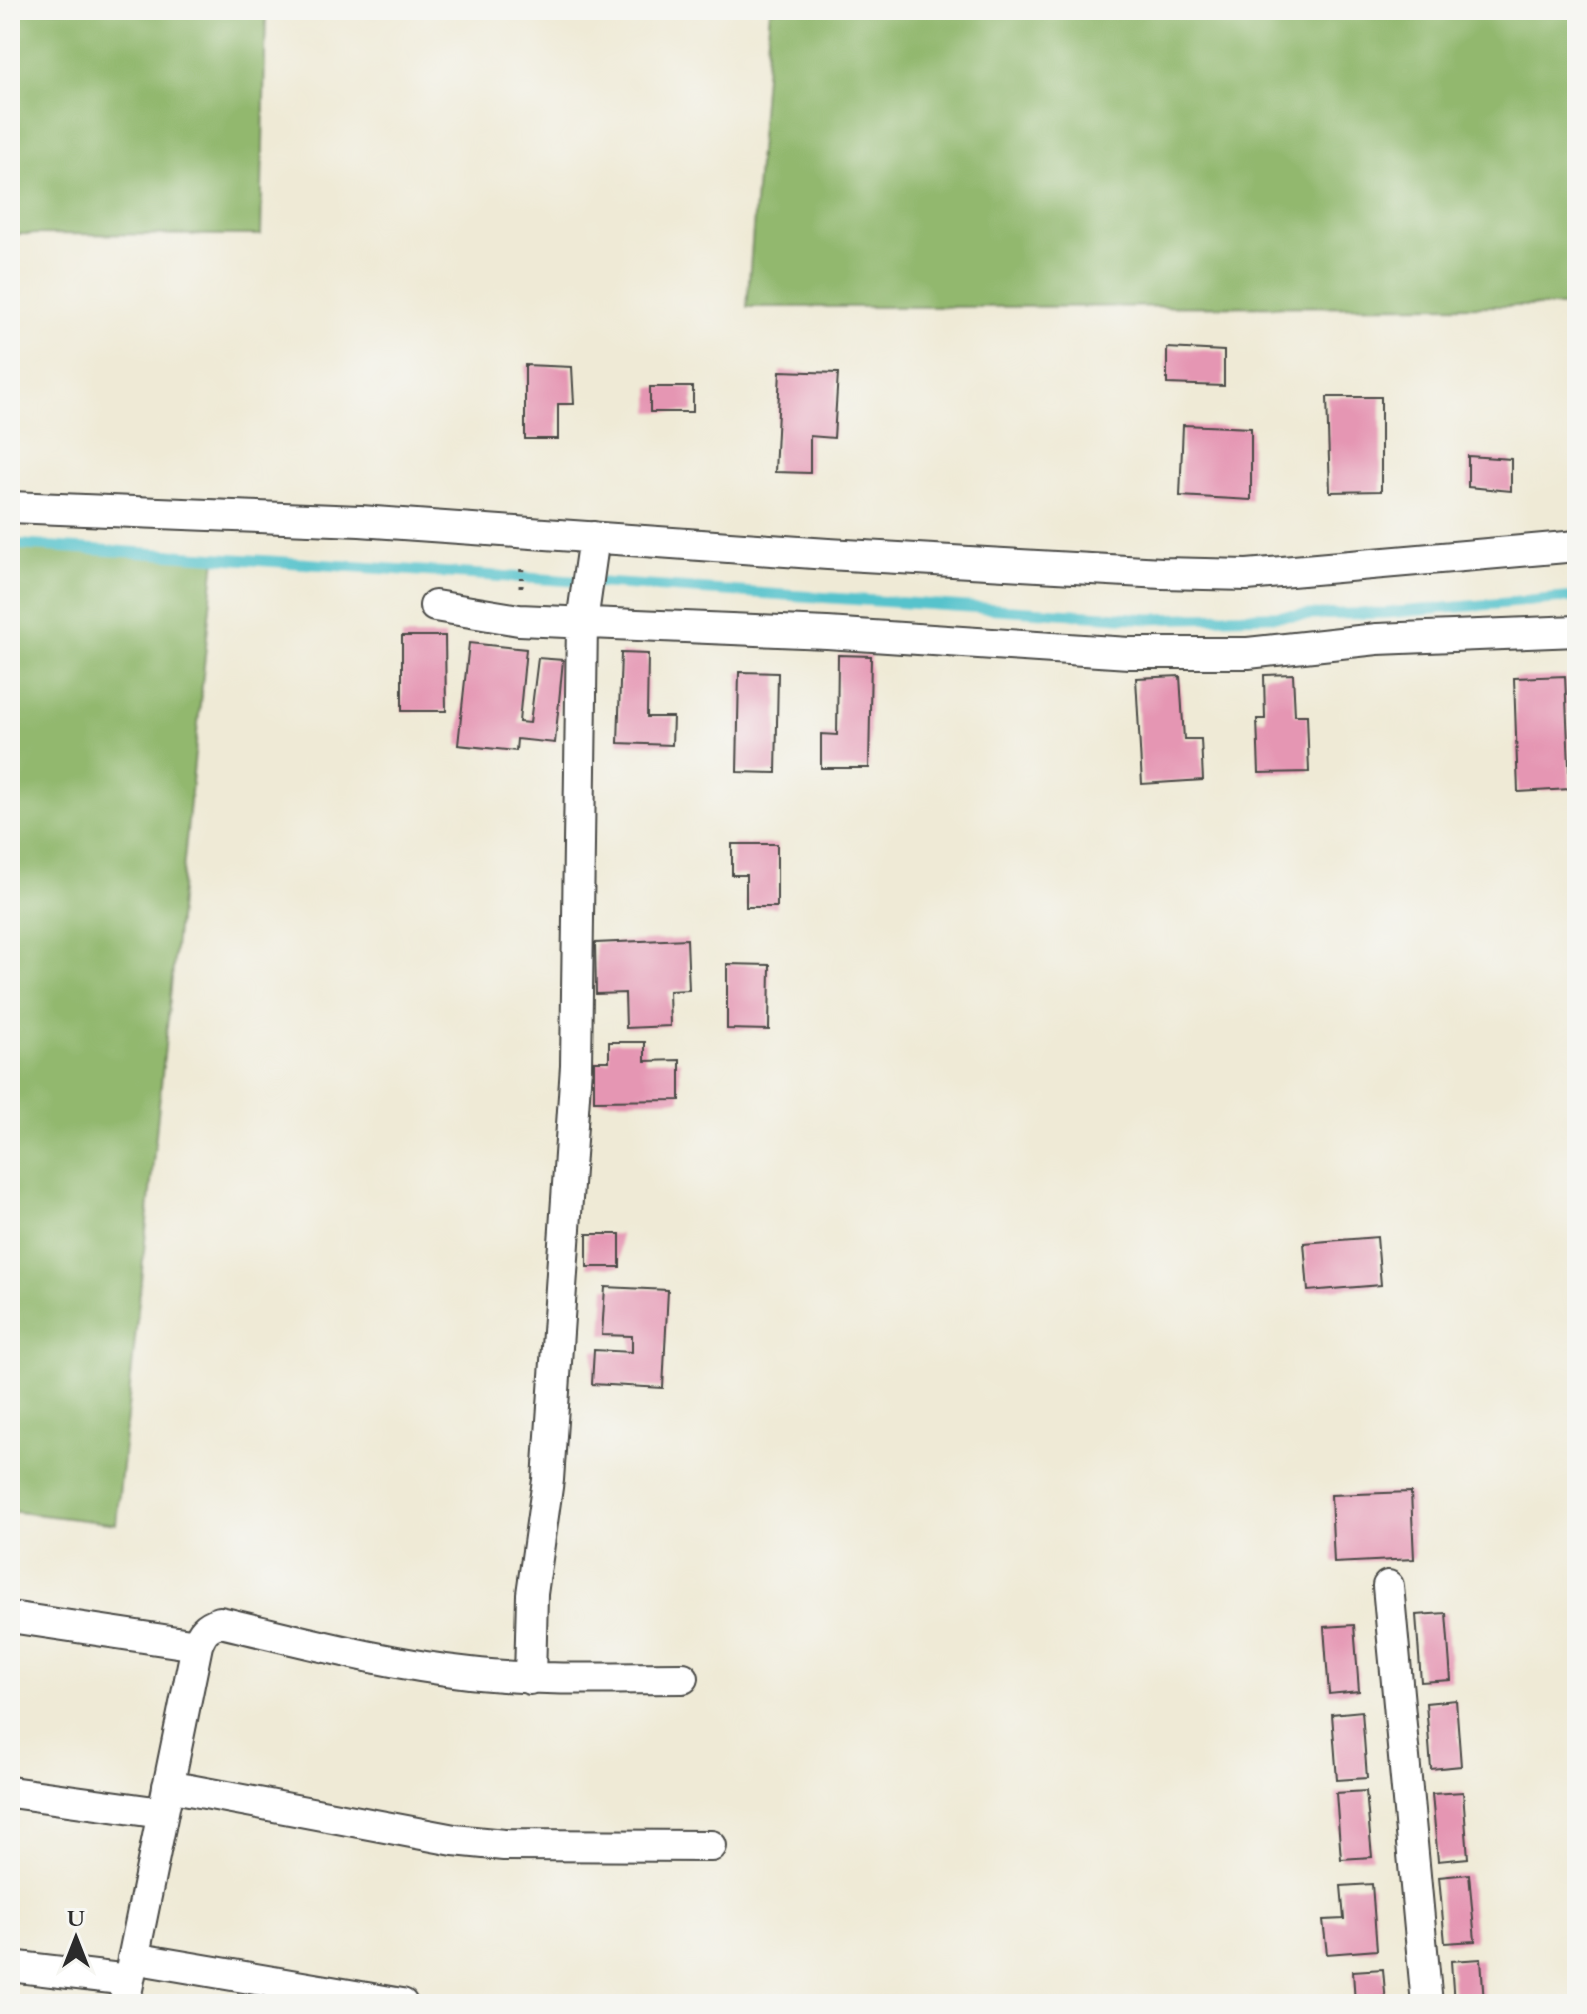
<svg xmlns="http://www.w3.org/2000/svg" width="1587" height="2014" viewBox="0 0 1587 2014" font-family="Cardo,serif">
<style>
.forest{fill:#92b86e;stroke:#5e724c;stroke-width:2}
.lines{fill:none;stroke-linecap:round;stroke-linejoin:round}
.stream{stroke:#56c3cc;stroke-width:11}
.building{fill:#e596b3}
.minor-casing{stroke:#484845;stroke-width:34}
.path{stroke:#484845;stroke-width:5;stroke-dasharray:2 6;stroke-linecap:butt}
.minor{stroke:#fff;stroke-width:30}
</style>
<rect width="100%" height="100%" fill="#f6f6f2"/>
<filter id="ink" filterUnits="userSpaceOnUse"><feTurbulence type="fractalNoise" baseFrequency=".0125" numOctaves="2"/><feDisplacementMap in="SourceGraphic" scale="16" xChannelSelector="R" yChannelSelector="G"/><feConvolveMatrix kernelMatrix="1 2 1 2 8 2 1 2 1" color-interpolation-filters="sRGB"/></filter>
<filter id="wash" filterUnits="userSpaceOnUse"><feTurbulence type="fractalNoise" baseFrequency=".006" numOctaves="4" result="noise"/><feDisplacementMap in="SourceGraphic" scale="32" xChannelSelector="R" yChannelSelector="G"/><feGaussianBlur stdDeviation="1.8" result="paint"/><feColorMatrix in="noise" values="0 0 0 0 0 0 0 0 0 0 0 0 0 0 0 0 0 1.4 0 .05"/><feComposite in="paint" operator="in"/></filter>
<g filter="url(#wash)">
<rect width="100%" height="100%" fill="#efead6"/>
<path class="forest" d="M10 10H266L261 235 10 234Z
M770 10H1577V306L747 307Z
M10 544 215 558 116 1524 10 1511Z"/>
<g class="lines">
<path class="stream" d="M10 544 1149 619 1386 613 1577 597"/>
</g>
<g id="blocks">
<path class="building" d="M1167 348 1224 351V386L1167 384Z
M525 365 572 367 574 404H558V439H525Z
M780 371 838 373 834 438 810 436V473L775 472Z
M650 387H693V412H650Z
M1327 397H1381V491L1330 492Z
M1183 425 1251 428V500L1180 496Z
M1468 456 1511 459V491L1468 487Z
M402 636H445L446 711H402Z
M469 643 526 649 519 722 530 723 538 658 563 660 555 743 517 739 516 751 458 745Z
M621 653 648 654 647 717H673L672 745 618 743Z
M838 655 871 656 869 768H821V734L837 735Z
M739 672 778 673 776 773 737 772Z
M1293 674 1295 715H1307L1309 772 1259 773 1257 719H1265L1264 675Z
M1180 676 1184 739H1201L1203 780 1142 784 1136 678Z
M1565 676 1570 789 1518 792 1514 678Z
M732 844H777V907H746V875H732Z
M687 939 689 990 669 991 670 1026 626 1028 625 993 596 994 595 943Z
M727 964 770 965 769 1030 727 1029Z
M609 1042H645V1061L680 1060V1100L594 1101V1061H609Z
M587 1234H620V1267H587Z
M1377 1237 1381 1285 1308 1291 1304 1243Z
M605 1287 668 1290 663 1388 592 1384 594 1350 632 1352V1336L602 1335Z
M1411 1492 1414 1559 1334 1563 1331 1495Z
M1446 1613 1451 1680 1421 1682 1416 1615Z
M1354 1625 1359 1691 1329 1694 1324 1627Z
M1456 1700 1461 1766 1431 1769 1426 1703Z
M1362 1711 1367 1778 1337 1780 1332 1714Z
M1366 1791 1372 1857 1341 1859 1336 1793Z
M1463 1792 1468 1858 1438 1861 1432 1794Z
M1469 1874 1475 1941 1445 1943 1439 1877Z
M1372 1884 1377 1950 1327 1954 1323 1920 1344 1919 1341 1886Z
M1481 1959 1484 2004H1454L1451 1961Z
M1383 1969 1386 2004H1355L1353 1971Z"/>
</g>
</g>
<g filter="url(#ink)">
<use href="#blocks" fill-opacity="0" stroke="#484845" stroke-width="2"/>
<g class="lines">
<g class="minor-casing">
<path id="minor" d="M10 507 360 521 828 554 1162 573 1247 575 1577 546
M435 606 519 620 827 633 1129 653H1248L1377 639 1577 631
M1388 1586 1427 2004
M10 1617 197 1645
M530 1679 532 1594 548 1480 576 1066 582 622 594 537
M168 1786 454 1840 504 1845 711 1846
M10 1792 162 1813
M133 1958 402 2004
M10 1966 129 1980
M124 2004 197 1645C202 1632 206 1626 220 1622 302 1641 386 1664 470 1673 541 1681 612 1678 683 1678"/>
</g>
<path class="path" d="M521 587 522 565"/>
<use href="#minor" class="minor"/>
</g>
</g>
<rect width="1587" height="2014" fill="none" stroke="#f6f6f2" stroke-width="40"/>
<g transform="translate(76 1938)" stroke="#f6f6f2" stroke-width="6" paint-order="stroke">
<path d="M0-6L14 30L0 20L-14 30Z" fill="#2b2b2b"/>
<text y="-12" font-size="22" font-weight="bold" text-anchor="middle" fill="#2b2b2b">U</text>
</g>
</svg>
